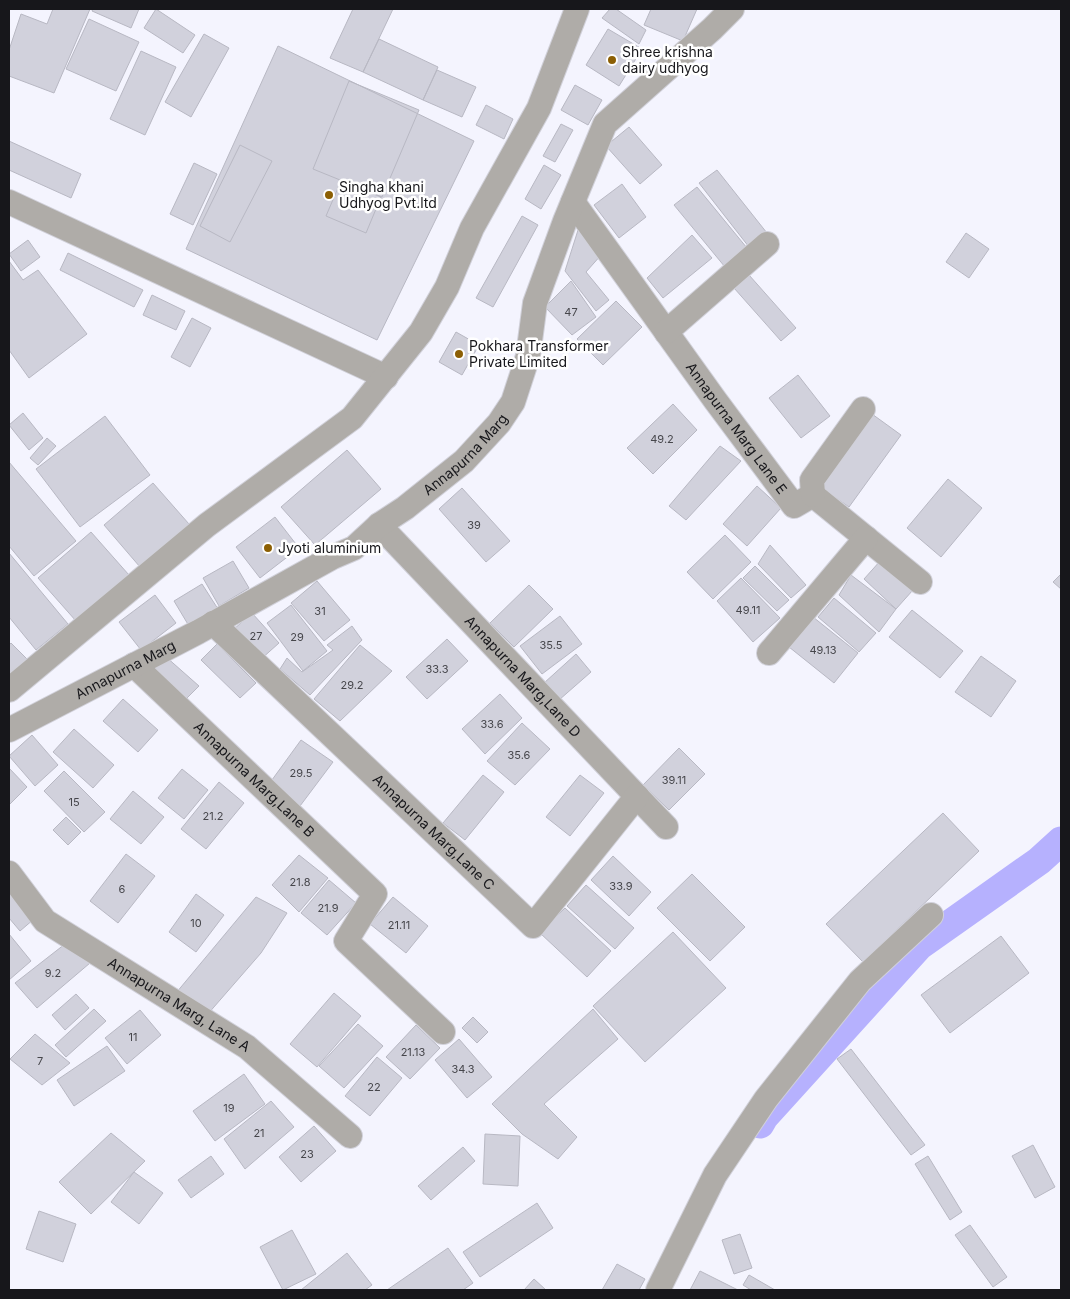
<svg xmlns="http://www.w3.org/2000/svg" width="1070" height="1299" viewBox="0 0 1070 1299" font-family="Inter,sans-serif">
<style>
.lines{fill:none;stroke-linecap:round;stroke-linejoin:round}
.canal{stroke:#b6b1fe;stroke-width:29}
.building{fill:#d1d1dc;stroke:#b8b8c3}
.street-casing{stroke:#d1d1da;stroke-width:26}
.street{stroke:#afaca8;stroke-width:24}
.poi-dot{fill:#8c5f04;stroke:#fff;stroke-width:2}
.labels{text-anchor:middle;stroke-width:5;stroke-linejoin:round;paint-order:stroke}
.number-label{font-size:11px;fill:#46464b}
.poi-label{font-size:14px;fill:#17171b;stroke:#fff;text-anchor:start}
.street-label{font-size:14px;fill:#17171b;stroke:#fff}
</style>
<rect width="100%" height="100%" fill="#f4f4fe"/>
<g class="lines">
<path class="canal" d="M760 1124 764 1117 919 946 1039 861 1061 841"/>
</g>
<path class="building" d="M53 9H90L54 93 9 76V50L21 14 47 24Z
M93 9H139L131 28 92 11Z
M156 9 195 35 183 53 144 28Z
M353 9H393L363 72 330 58Z
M610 9H616L646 30 639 44 602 18Z
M651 9H697L683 41 644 25Z
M89 19 139 42 116 91 66 69Z
M608 29 642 49 619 86 586 65Z
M204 34 229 48 191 117 165 102Z
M379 39 438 67 423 100 363 72Z
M278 46 474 141 377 340 186 249Z
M141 51 176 67 145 135 110 119Z
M437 70 476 87 462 117 423 100Z
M349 81 419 110 382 197 313 169Z
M575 85 602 100 588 125 561 110Z
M486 105 513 119 504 139 476 125Z
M561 124 573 130 555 162 543 156Z
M629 127 662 165 640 184 606 146Z
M9 141 81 174 71 198 9 170Z
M240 145 272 161 230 242 200 226Z
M194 163 217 174 193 225 170 214Z
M544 165 561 175 541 209 525 199Z
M717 170 767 233 749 247 699 183Z
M341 181 381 197 366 233 326 216Z
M622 184 646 217 619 238 594 205Z
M697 187 747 248 725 267 674 205Z
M522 216 538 225 493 307 476 298Z
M579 227 602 254 586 272 609 300 596 311 565 271Z
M966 233 989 249 969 278 946 262Z
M692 235 712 258 663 298 647 278Z
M28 240 40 257 21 271 9 254Z
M68 253 143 290 134 307 60 270Z
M9 261 23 280 38 270 87 334 29 378 9 350Z
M749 275 796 328 781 341 734 288Z
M571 281 596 317 572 335 545 307Z
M152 295 185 311 176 330 143 315Z
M616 301 642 327 603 365 577 339Z
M192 318 211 328 190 367 171 357Z
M456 332 479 345 462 375 439 362Z
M798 375 830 416 801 438 769 398Z
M673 404 697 430 653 474 627 448Z
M23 413 43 438 29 450 9 425Z
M872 414 901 435 849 507 820 487Z
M105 416 150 475 80 527 36 469Z
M47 438 56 446 38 465 30 458Z
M720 446 741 461 686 520 669 506Z
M347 450 381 489 315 545 281 507Z
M9 462 76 541 34 576 9 546Z
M948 479 982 508 941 557 907 528Z
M153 483 189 524 140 567 104 525Z
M757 486 781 508 747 546 723 524Z
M462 488 510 541 486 562 439 509Z
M275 517 299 548 260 578 236 547Z
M91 532 129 575 76 621 38 578Z
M725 535 751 562 713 599 687 572Z
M770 545 806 585 791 598 758 564Z
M9 553 68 624 36 650 9 617Z
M881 560 913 590 896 609 864 579Z
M233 561 249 588 219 606 203 578Z
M755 566 789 600 777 611 743 578Z
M1061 574V589L1053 582Z
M851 575 896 609 879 632 839 595Z
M741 578 780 618 753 642 717 601Z
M317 581 350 620 324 641 291 603Z
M202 584 218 609 189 626 174 601Z
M529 585 553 609 514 647 490 623Z
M155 595 176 623 141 650 119 622Z
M834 598 876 633 859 652 818 617Z
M291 605 327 651 303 671 267 623Z
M912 610 963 651 940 678 889 637Z
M252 613 279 643 260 660 233 630Z
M560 616 582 644 542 674 520 646Z
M813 617 858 653 834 683 789 647Z
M352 626 362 640 310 695 280 669 287 658 302 672 333 650 327 645Z
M447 639 468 661 427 699 406 677Z
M11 643 29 661 9 681V645Z
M217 644 256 683 240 698 201 660Z
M360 645 392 671 340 721 314 699Z
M576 654 591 672 559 700 544 683Z
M165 656 199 686 185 700 152 671Z
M981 656 1016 681 991 717 955 692Z
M500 694 522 718 485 754 462 729Z
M123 699 158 730 138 752 103 721Z
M522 723 550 749 515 785 487 761Z
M74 729 114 765 93 788 53 752Z
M32 735 58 765 35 786 9 756Z
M301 740 333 762 300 806 269 784Z
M679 748 705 774 669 810 643 785Z
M9 768 27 787 9 805Z
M182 769 208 790 184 819 158 798Z
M64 771 105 812 84 832 44 791Z
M483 775 504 792 465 840 443 823Z
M580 775 604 793 570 836 546 817Z
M219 782 244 803 206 849 181 829Z
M133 791 164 817 141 844 110 819Z
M943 813 979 851 863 962 826 924Z
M66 817 81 832 68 845 53 830Z
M126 854 155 876 118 923 90 901Z
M299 855 328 878 299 912 272 885Z
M613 856 651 892 629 916 591 880Z
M692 874 745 927 710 961 657 908Z
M329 880 356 903 327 935 301 913Z
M586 885 634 928 615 949 567 906Z
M9 890 34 919 20 931 9 918Z
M196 894 224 915 196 952 169 932Z
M256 897 287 913 261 953 207 1015 176 993Z
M393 897 428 926 406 953 370 924Z
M565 908 611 951 587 977 540 933Z
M673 932 726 988 645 1062 593 1006Z
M9 934 31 961 9 980Z
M1001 936 1029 973 950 1033 921 995Z
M65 944 90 963 37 1008 15 983Z
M334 993 361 1016 317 1067 290 1044Z
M76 994 89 1008 65 1030 52 1015Z
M94 1009 106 1021 66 1057 55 1045Z
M593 1009 618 1039 544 1104 577 1137 558 1159 522 1134 492 1104Z
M140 1010 161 1035 127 1064 105 1038Z
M473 1017 488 1032 477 1043 462 1028Z
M358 1024 383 1046 344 1088 319 1066Z
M416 1025 440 1048 410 1079 386 1057Z
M35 1034 70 1063 42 1085 10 1059Z
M459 1039 492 1077 467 1098 435 1060Z
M107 1046 125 1071 74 1106 57 1080Z
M851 1049 925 1145 911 1155 837 1059Z
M377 1057 402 1078 370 1116 345 1096Z
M244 1074 265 1104 215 1141 193 1111Z
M271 1101 294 1127 245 1169 224 1139Z
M314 1126 336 1151 301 1182 279 1157Z
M111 1133 145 1161 91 1214 59 1182Z
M485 1134 520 1136 518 1186 483 1184Z
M1033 1145 1055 1187 1035 1198 1012 1156Z
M463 1147 475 1161 431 1200 418 1186Z
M211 1156 224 1174 191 1198 178 1180Z
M928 1156 962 1212 950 1220 915 1164Z
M134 1172 163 1193 139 1224 111 1202Z
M537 1203 553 1228 480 1277 463 1252Z
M39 1211 76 1224 63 1262 26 1249Z
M970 1225 1007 1277 993 1287 955 1235Z
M292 1230 316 1274 283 1290 260 1247Z
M740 1234 752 1268 734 1274 722 1240Z
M448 1248 473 1283 463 1290H387Z
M347 1253 372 1285 365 1290H301Z
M617 1264 645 1279 639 1290H602Z
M700 1271 738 1290H690Z
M749 1275 775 1290H751L743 1285Z
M534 1279 546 1290H524Z"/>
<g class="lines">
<g class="street-casing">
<g id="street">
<path d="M9 202 386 377"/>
<path id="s1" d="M573 202 715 400 794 506 813 495 920 582"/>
<path d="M666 332 767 244"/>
<path d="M813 495 812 480 863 409"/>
<path id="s2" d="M379 525 666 827"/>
<path id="s3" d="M213 623 533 926 637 796"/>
<path d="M769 653 866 538"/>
<path id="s4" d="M134 665 375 894 346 941 443 1032"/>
<path d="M9 690 207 525 352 418 421 332 447 287 472 228 539 108 577 9"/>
<path id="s5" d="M9 730 198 632 333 557 354 548 379 525 405 508 464 461 499 423 513 402 528 356 535 303 565 221 605 124 712 29 732 9"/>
<path id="s6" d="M9 873 45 921 247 1047 350 1136"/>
<path d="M658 1290 715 1175 766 1099 860 981 931 915"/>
</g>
</g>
<use href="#street" class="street"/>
</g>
<g class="poi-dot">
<circle cx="612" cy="60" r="5"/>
<circle cx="329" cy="195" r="5"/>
<circle cx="459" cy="354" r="5"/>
<circle cx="268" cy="548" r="5"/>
</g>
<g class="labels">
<g class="number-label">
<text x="571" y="316">47</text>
<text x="662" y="443">49.2</text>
<text x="474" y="529">39</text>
<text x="748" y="614">49.11</text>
<text x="320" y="615">31</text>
<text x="256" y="640">27</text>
<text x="297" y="641">29</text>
<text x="551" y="649">35.5</text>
<text x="823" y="654">49.13</text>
<text x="437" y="673">33.3</text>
<text x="352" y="689">29.2</text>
<text x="492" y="728">33.6</text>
<text x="519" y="759">35.6</text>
<text x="301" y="777">29.5</text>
<text x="674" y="784">39.11</text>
<text x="74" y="806">15</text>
<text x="213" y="820">21.2</text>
<text x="300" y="886">21.8</text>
<text x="621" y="890">33.9</text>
<text x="122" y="893">6</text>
<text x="328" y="912">21.9</text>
<text x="196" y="927">10</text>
<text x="399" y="929">21.11</text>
<text x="53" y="977">9.2</text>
<text x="133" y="1041">11</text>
<text x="413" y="1056">21.13</text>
<text x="40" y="1065">7</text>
<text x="463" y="1073">34.3</text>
<text x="374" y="1091">22</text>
<text x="229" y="1112">19</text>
<text x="259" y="1137">21</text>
<text x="307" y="1158">23</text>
</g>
<g class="poi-label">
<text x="622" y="57">Shree krishna<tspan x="622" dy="16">dairy udhyog</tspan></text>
<text x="339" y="192">Singha khani<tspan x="339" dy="16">Udhyog Pvt.ltd</tspan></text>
<text x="469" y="351">Pokhara Transformer<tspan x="469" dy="16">Private Limited</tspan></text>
<text x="278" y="553">Jyoti aluminium</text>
</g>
<g class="street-label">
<text dy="5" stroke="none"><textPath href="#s1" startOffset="279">Annapurna Marg Lane E</textPath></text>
<text dy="5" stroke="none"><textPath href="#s5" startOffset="536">Annapurna Marg</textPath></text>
<text dy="5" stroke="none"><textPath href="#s5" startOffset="131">Annapurna Marg</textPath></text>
<text dy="5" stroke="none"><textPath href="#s2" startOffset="209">Annapurna Marg,Lane D</textPath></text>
<text dy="5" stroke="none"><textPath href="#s4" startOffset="166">Annapurna Marg,Lane B</textPath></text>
<text dy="5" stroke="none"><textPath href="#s3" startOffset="304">Annapurna Marg,Lane C</textPath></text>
<text dy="5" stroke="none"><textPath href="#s6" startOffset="218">Annapurna Marg, Lane A</textPath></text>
</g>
</g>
<rect width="1070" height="1299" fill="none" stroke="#17171b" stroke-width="20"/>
</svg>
